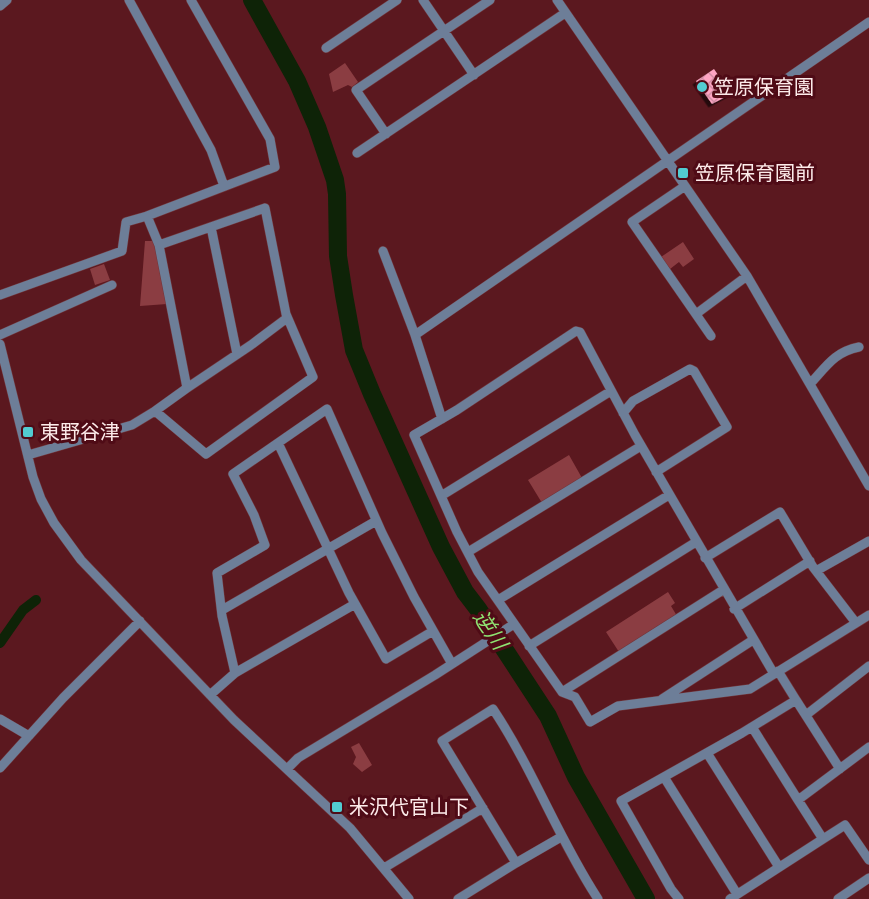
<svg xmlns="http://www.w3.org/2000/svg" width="869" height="899" viewBox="0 0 869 899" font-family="Cabin,'Noto Sans JP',sans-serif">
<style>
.park{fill:#8b3d42}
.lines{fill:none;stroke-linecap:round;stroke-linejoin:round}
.canal{stroke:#0e2307;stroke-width:10}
.river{stroke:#0e2307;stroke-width:18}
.building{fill:url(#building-cross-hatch);filter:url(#shadow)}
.minor-casing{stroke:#72363b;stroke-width:10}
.minor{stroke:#6d7e98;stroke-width:9}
.poi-dot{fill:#52ccd1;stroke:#4f0b16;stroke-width:2}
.labels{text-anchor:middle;stroke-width:6;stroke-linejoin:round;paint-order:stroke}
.poi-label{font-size:20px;fill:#fdebea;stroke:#4f0b16;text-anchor:start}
.water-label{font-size:21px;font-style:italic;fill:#8fe372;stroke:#4f0b16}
</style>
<defs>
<pattern id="building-cross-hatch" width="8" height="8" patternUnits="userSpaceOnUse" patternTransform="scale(1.5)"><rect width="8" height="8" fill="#fea5c3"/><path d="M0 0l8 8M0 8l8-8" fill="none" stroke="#d28da4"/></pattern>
<filter id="shadow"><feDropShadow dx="-3.5" dy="3.5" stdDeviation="0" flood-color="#0009"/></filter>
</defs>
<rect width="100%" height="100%" fill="#5b181f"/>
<path class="park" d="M345 63 358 82 352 87 348 85 333 92 329 74Z
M145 241H153L158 253 167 304 140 306Z
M683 242 694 259 683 267 679 262 670 269 661 257Z
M104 264 110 280 95 285 90 269Z
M569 455 582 478 542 503 528 480Z
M668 592 675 603 671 606 677 616 619 652 606 632Z
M359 743 372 765 362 772 353 764 356 757 351 747Z"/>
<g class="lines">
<path class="canal" d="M0 643 23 610 36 600"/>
<path class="river" d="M252 0 297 81 317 127 335 180 337 194 338 256 344 295 354 350 372 394 441 547 465 592 478 609 548 716 576 777 646 899"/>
</g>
<path class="building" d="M714 69 731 94 712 104 696 81Z"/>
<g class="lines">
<g class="minor-casing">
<path id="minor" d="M129 0 211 150 224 186
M423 0 474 75
M557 0 747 276 869 486
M0 6 7 0
M326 48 397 0
M386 134 356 90 490 0
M357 153 565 13
M685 186 632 222 711 336
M147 216 159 245
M211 227 237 354
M383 251 415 335 442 419
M0 295 122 251 126 222 147 216 275 167 270 139 191 0
M696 314 747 276
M0 335 112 285
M415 335 869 22
M0 344 33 477 41 499 54 523 81 560 234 720 350 828 409 899
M810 384C826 367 834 352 859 347
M187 388 251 345 287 318
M623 413 633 401 690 369 694 371 727 427 656 472
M278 443 349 593 386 659 433 631
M28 455 132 425 155 411 206 454 313 377 286 314 265 208 159 245 187 388 155 411
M441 496 611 391
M468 552 641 446
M705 558 780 512 813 567 856 623
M816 571 869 541
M498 600 669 495
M734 609 810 561
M222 610 376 521
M529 646 696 542
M235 673 355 604
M774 674 635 435 580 332 576 331 457 410 414 435 457 532 478 572 562 692 575 697 590 722 618 706 750 689 869 615
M562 692 723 590
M210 695 235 673 222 616 217 573 265 545 254 515 233 474 327 409 382 533 414 597 452 664
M662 699 753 640
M796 700 840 769
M806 715 869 666
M0 719 29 736
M752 727 798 800
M707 753 779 867
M0 768 63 698 140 621
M287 769 298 758 435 675 514 624
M664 777 737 894
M561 837 516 863 442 741 493 709C533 769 558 838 598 899
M823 839 845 825 869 860
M384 868 483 808
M458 899 516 863
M679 899 671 889 621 801 742 733 796 700 778 671
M730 899 823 839 798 800 869 747
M838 899 869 878"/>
</g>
<use href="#minor" class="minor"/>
</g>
<g class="poi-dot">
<circle cx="702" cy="87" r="6"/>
<rect x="677" y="167" width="12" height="12" rx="3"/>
<rect x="22" y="426" width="12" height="12" rx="3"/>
<rect x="331" y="801" width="12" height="12" rx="3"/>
</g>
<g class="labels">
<g class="poi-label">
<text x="714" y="94">笠原保育園</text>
<text x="695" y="180">笠原保育園前</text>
<text x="40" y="439">東野谷津</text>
<text x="349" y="814">米沢代官山下</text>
</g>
<g class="water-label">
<text transform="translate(490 630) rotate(56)" y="7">逆川</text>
</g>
</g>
</svg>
